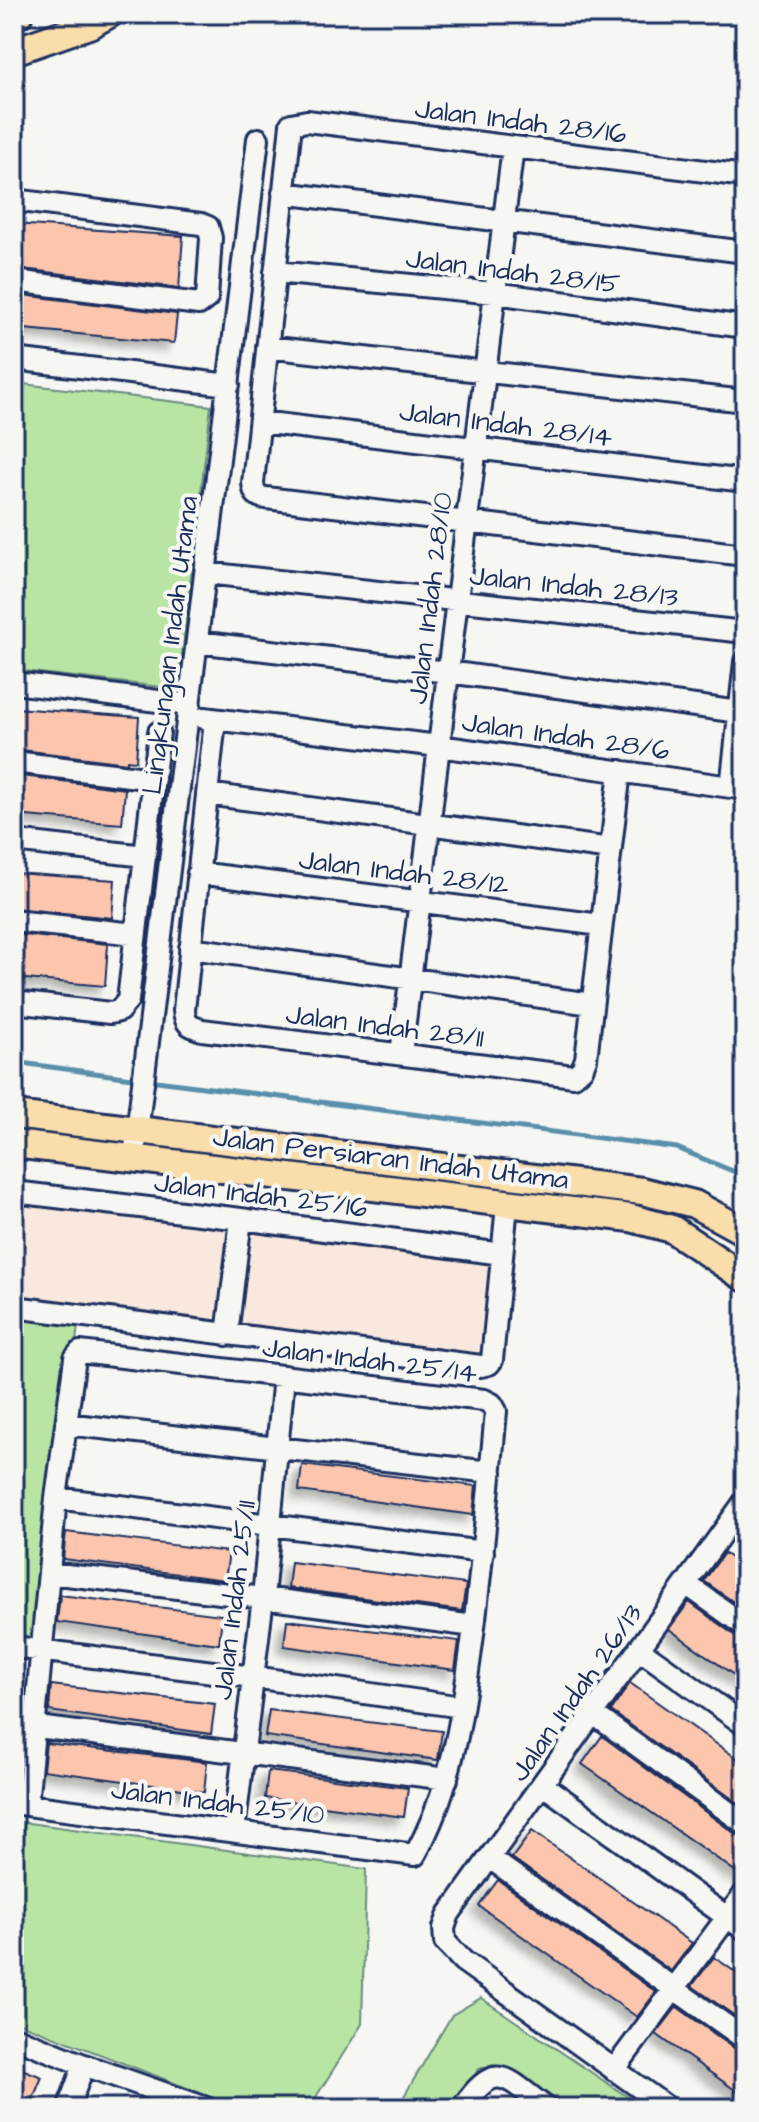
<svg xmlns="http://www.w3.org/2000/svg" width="759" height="2122" viewBox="0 0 759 2122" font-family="'Architects Daughter',sans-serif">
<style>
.built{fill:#f8e8de}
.green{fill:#b8e5a3;stroke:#6a8a80;stroke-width:2}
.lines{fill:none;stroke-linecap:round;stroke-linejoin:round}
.stream{stroke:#588fab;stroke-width:5}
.building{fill:#fcc6ae;stroke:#1b2f5e;stroke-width:2;filter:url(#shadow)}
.minor-casing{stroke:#1b2f5e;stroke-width:26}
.major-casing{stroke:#1b2f5e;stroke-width:32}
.minor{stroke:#f6f6f2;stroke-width:20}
.major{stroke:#f9ddab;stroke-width:26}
.labels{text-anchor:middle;stroke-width:8;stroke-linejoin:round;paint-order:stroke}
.street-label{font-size:28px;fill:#1b2f5e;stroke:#f6f6f2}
</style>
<defs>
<filter id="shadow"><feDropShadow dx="-7" dy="7" stdDeviation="4" flood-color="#0004"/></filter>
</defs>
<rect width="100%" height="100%" fill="#f6f6f2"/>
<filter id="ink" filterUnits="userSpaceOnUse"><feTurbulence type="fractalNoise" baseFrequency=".0125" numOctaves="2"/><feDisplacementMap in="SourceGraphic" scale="16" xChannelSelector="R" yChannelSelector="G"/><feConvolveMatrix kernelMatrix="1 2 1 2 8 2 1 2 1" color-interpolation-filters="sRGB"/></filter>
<g filter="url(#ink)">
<path class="built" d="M14 1199 494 1260 485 1360 14 1300Z"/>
<path class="green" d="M14 383 211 406 178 689 14 670Z
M14 1307 79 1316 40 1650 14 1647Z
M14 1821 366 1869 362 2024 309 2108H239L14 2021Z
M481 1998 644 2108H568L514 2070 493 2065 479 2069 451 2108H397L452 2015Z"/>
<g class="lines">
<path class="stream" d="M14 1062 139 1079
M149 1080 677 1148 735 1172 745 1179"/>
</g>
<path class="building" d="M14 224 183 236 179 288 14 268Z
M14 294 177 314 174 343 14 328Z
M14 708 139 717 136 761 127 760V763L14 749Z
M14 775 125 789 122 824 14 815Z
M14 873 115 880 112 918 14 908Z
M14 934 108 944 105 986 14 978Z
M302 1465 476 1486 473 1515 299 1491Z
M66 1532 229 1552 225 1580 63 1559Z
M724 1553 745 1568V1610L704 1581Z
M291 1562 466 1584 462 1611 288 1588Z
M60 1595 222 1615 219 1644 57 1622Z
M689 1602 737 1637 745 1639V1683L669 1629Z
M287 1620 459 1641 455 1670 284 1646Z
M630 1683 745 1764V1808L611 1711Z
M51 1685 215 1704 211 1734 49 1711Z
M269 1710 442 1731 438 1760 265 1736Z
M602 1736 737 1835 745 1837V1878L582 1764Z
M46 1743 207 1762 204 1792 43 1770Z
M268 1771 408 1788 404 1817 265 1798Z
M532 1831 692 1943 671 1971 512 1858Z
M498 1880 656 1992 637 2017 479 1906Z
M714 1957 745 1979V2023L692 1986Z
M677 2007 737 2050 745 2052V2097L656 2034Z
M14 2066 42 2077 29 2108H14Z"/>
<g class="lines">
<g class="minor-casing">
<path id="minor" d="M745 176 307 121 291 124 253 483C254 493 256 497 266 498L745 555
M283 193 745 252
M14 200 201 224 208 227 211 238 207 298 199 304 14 281
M275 272 495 293 745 327
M267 347 745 401
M14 359 229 385
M260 422 745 481
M206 573 745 632
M197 642 448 672 739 712
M14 683 190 705
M204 718 439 746 745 789
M215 720 184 1010C185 1024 189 1026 202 1030L574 1076 582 1069 586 1059 620 771
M14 762 154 779
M731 787 745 662
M207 794 611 849
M14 841 145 856 159 732
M198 873 601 925
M14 921 135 934
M190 948 592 1004
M14 1002 110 1013 119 1011 128 1000 145 856
M401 1054 513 147
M134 1157 258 139
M14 1192 241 1219 502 1254
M14 1307 481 1366 489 1364 492 1360 507 1205
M227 1335 241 1219
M66 1424 491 1472
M56 1498 483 1552
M49 1573 263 1598 474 1626
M686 1584 745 1626
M14 1647 253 1677 462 1707
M639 1649 745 1725
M592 1713 745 1824
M14 1724 447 1779
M543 1785 745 1930
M14 1803 27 1805 415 1855C455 1783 465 1699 475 1619 483 1550 490 1480 496 1411L492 1404 484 1400 80 1352 75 1358 56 1498 27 1805
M234 1831 263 1598 284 1376
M491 1859 745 2039
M14 2037 84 2065 206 2108
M614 2070 745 1893
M68 2108 84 2065
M462 2108C497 2058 506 2078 546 2108
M668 2108 463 1961 445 1942 444 1928 449 1914 745 1501"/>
</g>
<g class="major-casing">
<path id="major" d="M14 16 19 14
M14 51 89 25 109 14
M14 1115 642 1191 694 1204 745 1232
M14 1144 631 1218 672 1229 745 1278"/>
</g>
<use href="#minor" class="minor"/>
<use href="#major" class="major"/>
</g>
</g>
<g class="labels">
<g class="street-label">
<text transform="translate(521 120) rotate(7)" y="10">Jalan Indah 28/16</text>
<text transform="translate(513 270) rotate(7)" y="10">Jalan Indah 28/15</text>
<text transform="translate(506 423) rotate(7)" y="10">Jalan Indah 28/14</text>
<text transform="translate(574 585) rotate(6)" y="10">Jalan Indah 28/13</text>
<text transform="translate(429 598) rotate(-83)" y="10">Jalan Indah 28/10</text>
<text transform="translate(169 645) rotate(-83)" y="10">Lingkungan Indah Utama</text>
<text transform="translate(566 735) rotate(8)" y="10">Jalan Indah 28/6</text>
<text transform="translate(404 871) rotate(7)" y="10">Jalan Indah 28/12</text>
<text transform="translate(385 1025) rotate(7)" y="10">Jalan Indah 28/11</text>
<text transform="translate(391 1157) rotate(7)" y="10">Jalan Persiaran Indah Utama</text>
<text transform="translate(261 1194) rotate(7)" y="10">Jalan Indah 25/16</text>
<text transform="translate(370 1359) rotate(7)" y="10">Jalan Indah 25/14</text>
<text transform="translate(233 1600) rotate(-83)" y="10">Jalan Indah 25/11</text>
<text transform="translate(575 1692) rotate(-55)" y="10">Jalan Indah 26/13</text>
<text transform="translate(218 1801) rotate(7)" y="10">Jalan Indah 25/10</text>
</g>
</g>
<rect width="759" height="2122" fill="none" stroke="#f6f6f2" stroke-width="48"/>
<rect x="24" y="24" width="711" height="2074" fill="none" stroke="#1b2f5e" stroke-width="3" filter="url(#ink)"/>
</svg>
